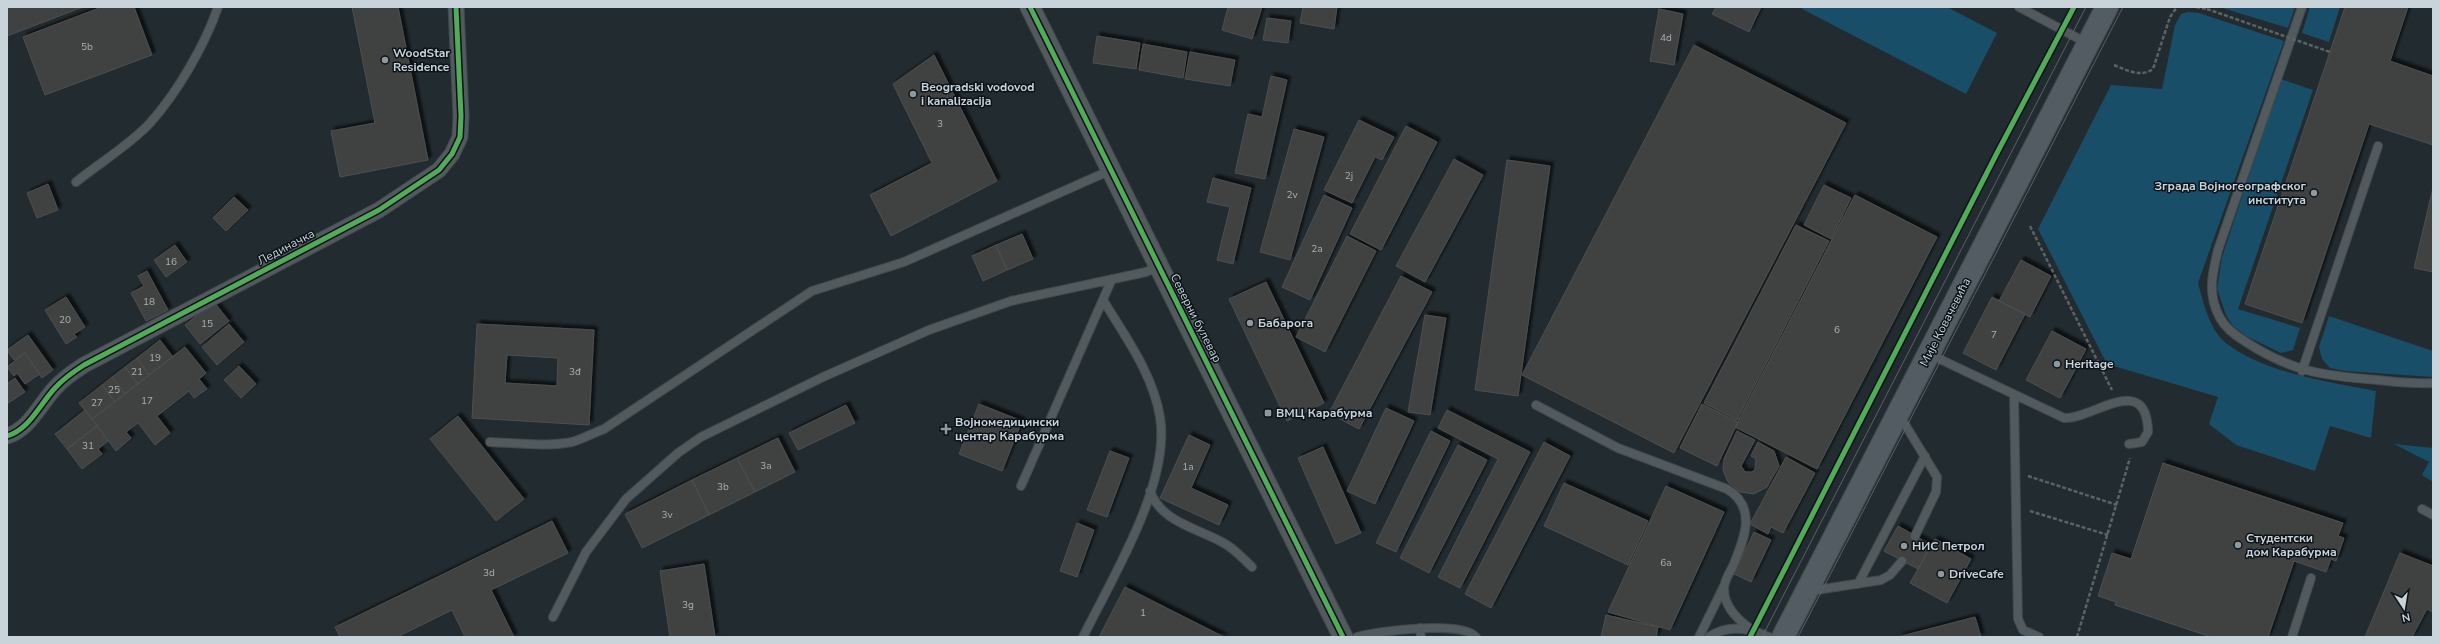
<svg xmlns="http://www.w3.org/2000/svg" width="2440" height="644" viewBox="0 0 2440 644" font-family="'Nunito Sans',sans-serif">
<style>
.green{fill:#194e68}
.building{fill:#3f4243;stroke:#4d4f4f;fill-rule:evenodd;filter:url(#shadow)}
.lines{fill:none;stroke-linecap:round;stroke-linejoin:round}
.service-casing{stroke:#40494d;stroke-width:10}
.minor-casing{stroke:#40494d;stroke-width:17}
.tertiary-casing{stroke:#40494d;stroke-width:21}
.secondary-casing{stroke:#40494d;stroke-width:24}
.path{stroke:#5c6367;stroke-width:2.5;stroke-dasharray:4 2;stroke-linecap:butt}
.service{stroke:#535a5e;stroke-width:8}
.minor{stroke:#535a5e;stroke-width:15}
.tertiary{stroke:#535a5e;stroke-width:19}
.secondary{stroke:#525c62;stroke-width:22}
.tram{stroke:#5c6266;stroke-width:1}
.path-bridge{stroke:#5c6367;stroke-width:2.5;stroke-dasharray:4 2;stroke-linecap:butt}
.cycleway-casing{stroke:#0c1318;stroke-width:8}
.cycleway{stroke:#51ab58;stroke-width:5}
.poi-dot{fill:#8e999e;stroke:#0c1318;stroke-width:1.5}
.labels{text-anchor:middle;stroke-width:3;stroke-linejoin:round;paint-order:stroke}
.number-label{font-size:10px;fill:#a6b0b4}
.poi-label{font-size:12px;font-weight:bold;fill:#c9d4da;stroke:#0c1318;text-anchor:start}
.street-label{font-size:12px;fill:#c9d4da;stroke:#0c1318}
</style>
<defs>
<filter id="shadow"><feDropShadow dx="3.5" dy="-3.5" stdDeviation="1" flood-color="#0009"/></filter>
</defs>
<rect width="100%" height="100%" fill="#212b30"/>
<path class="green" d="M1803 7H1947L1997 33 1966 94 1802 9Z
M2219 7H2295L2288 28Z
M2310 7H2340L2329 42 2302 33Z
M2188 12 2199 13 2284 41 2198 283C2204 304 2209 329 2226 343 2264 373 2329 382 2376 391L2371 438 2330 426 2315 471 2236 445 2209 424 2218 397 2107 364 2038 229 2111 85 2162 89 2175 25 2181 14Z
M2281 79 2313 90 2238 309 2300 328 2293 350 2281 353 2246 336 2233 326 2226 315 2217 289 2222 257Z
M2329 316 2433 351V377L2345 371 2330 368 2322 359 2319 347Z
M2394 444 2433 448V482L2422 475 2429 462Z"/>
<path class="building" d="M7 7H83L7 36Z
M102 7H134L152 55 45 95 23 37Z
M352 7H398L428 160 340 177 331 131 375 123Z
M1228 7H1262L1252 39 1222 30Z
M1303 7H1337L1334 29 1300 23Z
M1716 7H1761L1749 32 1712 14Z
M2345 7H2408L2390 61 2433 76V145L2369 124 2302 323 2245 304Z
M1659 9 1683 14 1674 65 1650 61Z
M1267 18 1291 21 1288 43 1263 40Z
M1097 36 1140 43 1136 69 1093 63Z
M1143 44 1187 52 1183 78 1139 70Z
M1694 45 1846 123 1674 453 1522 375Z
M1190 52 1235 60 1230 86 1185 79Z
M934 55 997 181 891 236 870 195 932 163 893 84Z
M1271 76 1287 80 1265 179 1235 173 1248 114 1262 117Z
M1359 120 1394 137 1382 160 1375 157 1352 203 1324 190Z
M1406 126 1437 142 1381 250 1350 234Z
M1294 129 1324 137 1290 260 1260 252Z
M1454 159 1483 175 1425 282 1396 266Z
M1507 160 1550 166 1518 396 1475 390Z
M1213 178 1251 188 1233 264 1217 260 1230 207 1207 202Z
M48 184 58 210 37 218 27 193Z
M1824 185 1851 198 1831 239 1804 225Z
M2433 188V272L2414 268Z
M1324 195 1352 208 1310 300 1282 287Z
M1855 195 1937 237 1817 469 1735 427Z
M234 197 248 210 226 231 213 218Z
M1796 225 1829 241 1737 420 1704 403Z
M1022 234 1033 259 1007 270 996 245Z
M1347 236 1376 251 1325 352 1296 337Z
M175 245 187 262 166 277 154 260Z
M996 245 1007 270 983 281 972 256Z
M2021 260 2051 276 2030 317 1999 301Z
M147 271 168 310 146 321 131 293 144 286 138 276Z
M1401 276 1432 292 1359 429 1329 413Z
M1266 282 1324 403 1287 421 1229 299Z
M66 297 85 327 74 334 77 337 66 344 45 310Z
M1992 297 2025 314 1996 370 1963 353Z
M214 302 229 321 200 344 185 325Z
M1425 315 1446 318 1430 415 1408 412Z
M229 324 244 342 217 365 202 347Z
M477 324 594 330 589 425 472 418ZM507 355 558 358 557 386 505 383Z
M2052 331 2086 349 2060 398 2026 380Z
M28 335 53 370 42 378 25 353 14 360 7 350Z
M160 340 173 357 149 375 137 358Z
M185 347 206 373 199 379 207 389 194 398 189 391 157 416 170 433 155 445 138 423 126 432 131 438 116 451 92 419Z
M25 353 40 374 25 384 17 373 14 376 7 367Z
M137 358 149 375 138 384 125 367Z
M239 366 256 384 241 398 224 380Z
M125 367 138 384 125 394 112 377Z
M112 377 125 394 115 402 102 385Z
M15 378 25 392 7 404V384Z
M102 385 115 402 92 419 79 403Z
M979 404 1022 421 1002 471 959 454Z
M1702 404 1738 422 1717 466 1680 448Z
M846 405 855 423 798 450 789 433Z
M1386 408 1414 421 1375 504 1347 491Z
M85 410 97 426 67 449 55 434Z
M1447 410 1530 452 1460 588 1438 577 1498 459 1438 428Z
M458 416 524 499 496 521 430 439Z
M97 426 108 441 98 449 102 454 82 469 67 449Z
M1431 431 1450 441 1396 552 1376 543Z
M1737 431 1755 440 1741 466 1745 472H1752L1755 469 1756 459 1751 456 1758 442 1774 451 1779 466 1767 487 1754 494 1740 492 1728 482 1723 470 1724 459Z
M1189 435 1210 445 1191 488 1228 505 1219 525 1160 498Z
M778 438 795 472 755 492 737 458Z
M1544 442 1570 456 1491 608 1465 594Z
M1458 445 1487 460 1429 573 1400 558Z
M1323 447 1361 533 1336 544 1298 458Z
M1110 451 1129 458 1107 517 1087 510Z
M1786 457 1815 473 1783 533 1771 527 1768 534 1750 524Z
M737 458 755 492 709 515 692 480Z
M2163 463 2343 523 2338 536 2344 538 2336 561 2331 559 2326 572 2294 561 2268 637H2211L2115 605 2116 602 2098 596 2112 553 2131 559Z
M692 480 709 515 642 548 625 514Z
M1564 483 1648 521 1628 565 1544 526Z
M1666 486 1724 512 1670 630 1608 612Z
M552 521 568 553 491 590 514 637H465L452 610 397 637H340L335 627Z
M1077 523 1094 530 1077 577 1060 571Z
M1898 526 1931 545 1918 569 1884 551Z
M1754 532 1771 540 1751 582 1734 574Z
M1935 539 1971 559 1947 603 1910 583Z
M2400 553 2433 566V612L2427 609 2412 637H2365Z
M704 564 715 637H670L660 571Z
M1125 587 1224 637H1099Z
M1606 615 1658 627 1656 637H1601Z
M1975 617 1981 637H1898Z"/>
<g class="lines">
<g class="service-casing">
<path id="service" d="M2019 7 2087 43
M2302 7 2218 250C2212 275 2207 294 2220 318 2226 329 2236 336 2246 342 2292 372 2325 376 2378 380 2396 382 2415 384 2433 383
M76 182C97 165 132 143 150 123 177 93 205 45 218 7
M1929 354 2064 418C2092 420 2147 370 2148 432L2142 442 2129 444
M2302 371 2378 146
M2014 396 2018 619 2023 630 2039 637
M1536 405 1618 448 1727 489C1758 508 1744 539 1733 566 1729 573 1724 581 1724 589 1724 606 1738 620 1751 629
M1900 416 1937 477 1936 492 1915 536
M490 442C516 443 546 447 572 442 583 439 593 433 604 429L812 291 904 262 1111 170
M1021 486 1112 279
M1150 491C1162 524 1200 528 1227 545 1236 551 1244 559 1252 567
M2422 509 2433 515
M1858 584 1925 456
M1810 591 1881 580 1890 575 1902 561
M553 617 586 552 626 499 678 453 701 437 823 377 929 330 1011 301 1146 272 1159 266
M1420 628 1421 637
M1083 637C1112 578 1171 483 1160 417 1153 374 1125 336 1103 300
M1357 637C1377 631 1462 620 1476 637
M1699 637 1724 586
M1709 637C1728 624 1750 628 1769 637
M2292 637 2311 578"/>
</g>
<g class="minor-casing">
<path id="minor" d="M7 436C29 430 40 404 55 388 63 379 73 372 84 365L379 210 439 170 452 154 460 137 461 116 456 7"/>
</g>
<g class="tertiary-casing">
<path id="tertiary" d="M1030 7 1343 637"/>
</g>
<g class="secondary-casing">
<path id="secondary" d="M1783 637 2107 7"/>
</g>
<path class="path" d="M2196 7 2207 9
M2114 65C2127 70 2140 78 2153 69L2170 17 2177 7
M2030 226 2112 390
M2028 476 2117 505
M2030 511 2108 535
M2077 637 2130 458"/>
<use href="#service" class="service"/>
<use href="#minor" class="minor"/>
<use href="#tertiary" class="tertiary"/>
<use href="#secondary" class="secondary"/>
<path class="tram" d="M1762 637 2086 7
M1798 637 2123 7"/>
<path class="path-bridge" d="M2207 9 2330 52"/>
<g class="cycleway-casing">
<path id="cycleway" d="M1030 7 1343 637
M7 436C29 430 40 404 55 388 63 379 73 372 84 365L379 210 439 170 452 154 460 137 461 116 456 7
M1750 637 1997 153 2074 7"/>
</g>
<use href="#cycleway" class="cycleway"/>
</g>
<g class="poi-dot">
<circle cx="385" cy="60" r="4"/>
<circle cx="913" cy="94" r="4"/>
<circle cx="2314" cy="193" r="4"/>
<circle cx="1250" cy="323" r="4"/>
<circle cx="2057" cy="364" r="4"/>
<rect x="1264" y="409" width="8" height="8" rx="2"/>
<path d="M944 423h4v4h4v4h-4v4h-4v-4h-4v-4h4z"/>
<circle cx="2238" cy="545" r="4"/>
<circle cx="1904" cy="546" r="4"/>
<circle cx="1941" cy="574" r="4"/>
</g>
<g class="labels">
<g class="number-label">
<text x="1666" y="41">4d</text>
<text x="87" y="50">5b</text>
<text x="940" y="127">3</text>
<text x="1349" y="179">2j</text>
<text x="1292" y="198">2v</text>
<text x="1317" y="252">2a</text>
<text x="171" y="265">16</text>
<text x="149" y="305">18</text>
<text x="65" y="323">20</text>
<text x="207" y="327">15</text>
<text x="1837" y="333">6</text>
<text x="1994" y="338">7</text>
<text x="155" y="361">19</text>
<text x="137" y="375">21</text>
<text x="575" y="375">3đ</text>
<text x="114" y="393">25</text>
<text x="147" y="404">17</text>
<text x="97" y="406">27</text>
<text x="88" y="449">31</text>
<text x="766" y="469">3a</text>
<text x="1188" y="470">1a</text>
<text x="723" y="490">3b</text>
<text x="667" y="518">3v</text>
<text x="1666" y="566">6a</text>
<text x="489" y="576">3d</text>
<text x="688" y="608">3g</text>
<text x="1143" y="616">1</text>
</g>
<g class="poi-label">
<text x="393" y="57">WoodStar<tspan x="393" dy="14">Residence</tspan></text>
<text x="921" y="91">Beogradski vodovod<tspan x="921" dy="14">i kanalizacija</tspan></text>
<text x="2306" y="190" text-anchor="end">Зграда Војногеографског<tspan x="2306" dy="14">института</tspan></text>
<text x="1258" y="327">Бабарога</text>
<text x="2065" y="368">Heritage</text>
<text x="1276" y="417">ВМЦ Карабурма</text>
<text x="955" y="426">Војномедицински<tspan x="955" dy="14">центар Карабурма</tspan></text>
<text x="2246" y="542">Студентски<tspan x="2246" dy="14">дом Карабурма</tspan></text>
<text x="1912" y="550">НИС Петрол</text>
<text x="1949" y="578">DriveCafe</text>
</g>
<g class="street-label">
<text transform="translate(286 247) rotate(-28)" y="4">Лединачка</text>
<text transform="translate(1196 318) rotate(63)" y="4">Северни булевар</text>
<text transform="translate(1945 322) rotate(-63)" y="4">Мије Ковачевића</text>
</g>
</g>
<rect width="2440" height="644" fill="none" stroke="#c9d4da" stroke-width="16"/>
<g transform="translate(2404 608) rotate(168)" stroke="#0c1318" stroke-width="3" paint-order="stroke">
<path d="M0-3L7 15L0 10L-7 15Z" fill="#c9d4da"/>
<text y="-6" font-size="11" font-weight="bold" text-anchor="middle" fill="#c9d4da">N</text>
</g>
</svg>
